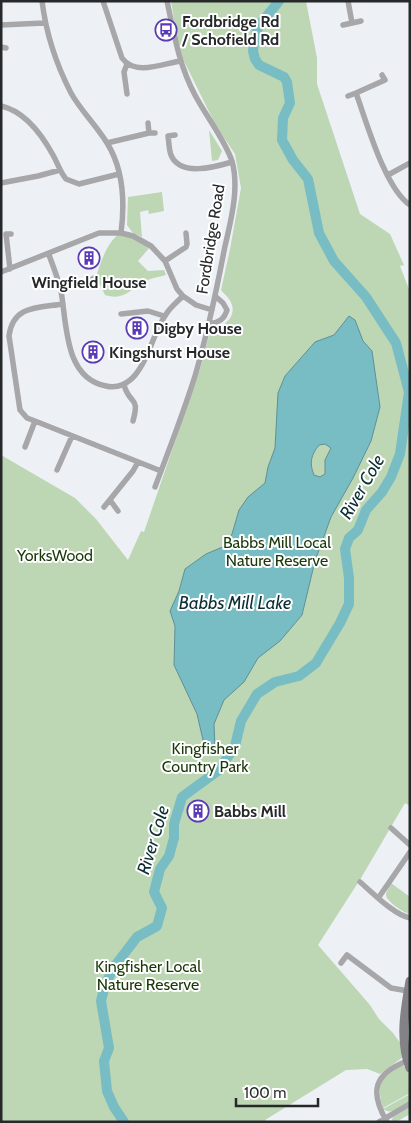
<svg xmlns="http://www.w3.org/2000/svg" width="411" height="1123" viewBox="0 0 411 1123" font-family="Cabin,sans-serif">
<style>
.green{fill:#bdd6b4}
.water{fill:#78bdc4;stroke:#5f9096;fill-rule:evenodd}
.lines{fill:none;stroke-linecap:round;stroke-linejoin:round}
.river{stroke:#78bdc4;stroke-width:10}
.street{stroke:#a7a6a9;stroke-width:5.5}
.secondary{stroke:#838286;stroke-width:9}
.labels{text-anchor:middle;stroke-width:4;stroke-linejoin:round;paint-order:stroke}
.poi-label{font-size:16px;font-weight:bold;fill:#26282a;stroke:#fff;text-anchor:start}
.street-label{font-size:16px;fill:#26282a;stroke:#fff}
.park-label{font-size:16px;fill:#1a380a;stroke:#fff}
.water-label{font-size:18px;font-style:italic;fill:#0c2f33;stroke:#fff}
</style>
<rect width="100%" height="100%" fill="#edf1f6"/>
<path class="green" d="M171 1H306L317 58V84L360 214 390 234 404 265 400 266 410 292V806L405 803 361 878 318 945 370 1005 379 1019 393 1033 403 1047V1057L380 1074 367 1069 346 1070 265 1120 266 1122H1V455L75 498 96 519 128 560 141 531 144 532 200 369 210 332C224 327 240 315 229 299 227 296 223 293 221 290L230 249 241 188 235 154 215 124 184 61 177 39Z
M209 130 222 151 218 160 212 161Z
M162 192 164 211 149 214 148 210 140 212 142 237 133 233 127 225 128 197Z
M121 233 151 246 138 261 148 271 164 270 166 275C159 277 150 278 144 282 129 290 124 301 105 295L96 277C100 264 108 239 121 233Z
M391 883 410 897V914C404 913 386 901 386 895 386 892 390 886 391 883Z
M402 1065 406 1067 410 1075V1093L383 1108C376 1083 380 1077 402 1065Z
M410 1094V1102C402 1106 392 1116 383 1109Z
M410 1107V1114L396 1122H391L393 1117Z"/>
<path class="water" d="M349 316 355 320 363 341 372 351 380 407 371 441 353 478 331 517 315 561 302 615 280 641 258 658 244 682 224 700 214 724 215 749 211 755 204 748 203 740 197 714 174 665 175 626 170 611 179 591 185 569 206 554 225 546 232 534 239 510 248 497 265 483 268 467 275 448 278 393 285 376 315 342 334 335ZM325 444 331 448 325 460V474L320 477 314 475C309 463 311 455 319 445Z"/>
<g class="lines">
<path class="river" d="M124 1122 114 1107 107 1091 104 1061 109 1048 101 1001 105 985 114 967 137 937 157 926 162 908 154 892 160 869 169 856 174 838V824L182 797 219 770 235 746 241 721 257 694 275 682 299 676 316 663 340 623 349 604V578L345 549 349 538 358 530 366 510 382 492 391 477 400 454 409 392 396 343 366 297 334 261 319 233 308 179 293 160 282 140 283 118 290 103 287 82 284 77 259 65 255 59 253 51 254 42 258 27 279 1"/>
<path class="street" d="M42 1C46 33 56 64 71 93 81 111 96 125 107 143 124 170 125 202 121 233
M103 1 122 58C135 76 162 64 180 61
M348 1 352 23
M1 25 44 23
M343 25 361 21
M1 47 6 48
M127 64 124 72 127 94
M382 75 385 80 356 93C366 120 385 189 410 205
M348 96 356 93
M1 106C24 111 42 135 53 155 58 164 60 172 66 179L79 184 119 174
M148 123 149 133
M175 135 168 136C169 142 169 150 171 155 180 177 215 167 232 162
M107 143 149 133H155
M388 175 410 163
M1 183 38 176 60 170
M49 255C53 266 58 278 61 291 67 324 64 378 106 386 118 389 129 383 136 374 150 357 153 333 165 316 169 308 177 302 183 296
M165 261 186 247 187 244 186 233
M10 269 6 234H11
M1 272 99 233H121L133 236 151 246 165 261 177 289 183 296 196 305 212 310
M60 287 89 281 96 277
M63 304C38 308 13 305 9 336L20 410 27 418 35 421 161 471
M121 314 148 311 164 316
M209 324C219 322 224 320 227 310L223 303 215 296
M124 385C130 406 140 395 133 421
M25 447 35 421
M57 470 72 436
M155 487C169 450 183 414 195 376 207 335 216 293 224 251 230 223 240 190 232 161 225 140 206 116 195 95 179 65 174 34 167 1
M110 500 118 511
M104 507 133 471 138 462
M391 828 410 845
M360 882C373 893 394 915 410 918
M379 897 410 852
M341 963 347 955 391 988 408 991
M379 1122 410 1104
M387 1122C369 1091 374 1074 407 1061"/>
<path class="secondary" d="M410 981C405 1009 399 1040 410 1068"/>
</g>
<defs>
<g id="bus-ring" transform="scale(1.125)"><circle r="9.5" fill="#fff" stroke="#5a3bb3" stroke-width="1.5"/><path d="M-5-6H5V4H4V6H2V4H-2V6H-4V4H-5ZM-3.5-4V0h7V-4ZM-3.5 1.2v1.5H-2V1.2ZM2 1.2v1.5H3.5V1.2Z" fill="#5a3bb3"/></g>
<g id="building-ring" transform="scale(1.125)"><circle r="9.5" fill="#fff" stroke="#5a3bb3" stroke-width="1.5"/><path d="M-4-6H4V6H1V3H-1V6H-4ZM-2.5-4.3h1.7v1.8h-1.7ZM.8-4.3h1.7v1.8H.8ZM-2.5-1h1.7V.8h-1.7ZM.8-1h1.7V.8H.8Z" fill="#5a3bb3"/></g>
</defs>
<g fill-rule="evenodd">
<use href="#bus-ring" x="166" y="30"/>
<use href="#building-ring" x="89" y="258"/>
<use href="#building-ring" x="137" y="328"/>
<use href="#building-ring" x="93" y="352"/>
<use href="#building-ring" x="198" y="811"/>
</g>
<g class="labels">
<g class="poi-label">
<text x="182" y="27">Fordbridge Rd<tspan x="182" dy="18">/ Schofield Rd</tspan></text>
<text x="89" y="288" text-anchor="middle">Wingfield House</text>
<text x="153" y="334">Digby House</text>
<text x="109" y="358">Kingshurst House</text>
<text x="214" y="817">Babbs Mill</text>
</g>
<g class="street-label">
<text transform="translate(210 239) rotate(-81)" y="6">Fordbridge Road</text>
</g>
<g class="park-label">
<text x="277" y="548">Babbs Mill Local<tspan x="277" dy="18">Nature Reserve</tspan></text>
<text x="55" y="561">YorksWood</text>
<text x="205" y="754">Kingfisher<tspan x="205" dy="18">Country Park</tspan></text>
<text x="148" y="972">Kingfisher Local<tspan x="148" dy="18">Nature Reserve</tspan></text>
</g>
<g class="water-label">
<text transform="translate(362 487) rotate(-60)" y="6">River Cole</text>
<text x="235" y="609">Babbs Mill Lake</text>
<text transform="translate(153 840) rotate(-73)" y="6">River Cole</text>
</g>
</g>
<rect width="411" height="1123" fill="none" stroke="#26282a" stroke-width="5"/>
<path d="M236 1098v8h82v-8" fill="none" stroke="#26282a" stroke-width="2.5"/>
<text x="244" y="1098" font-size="15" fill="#26282a" stroke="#ffffff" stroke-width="4" paint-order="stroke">100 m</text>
</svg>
